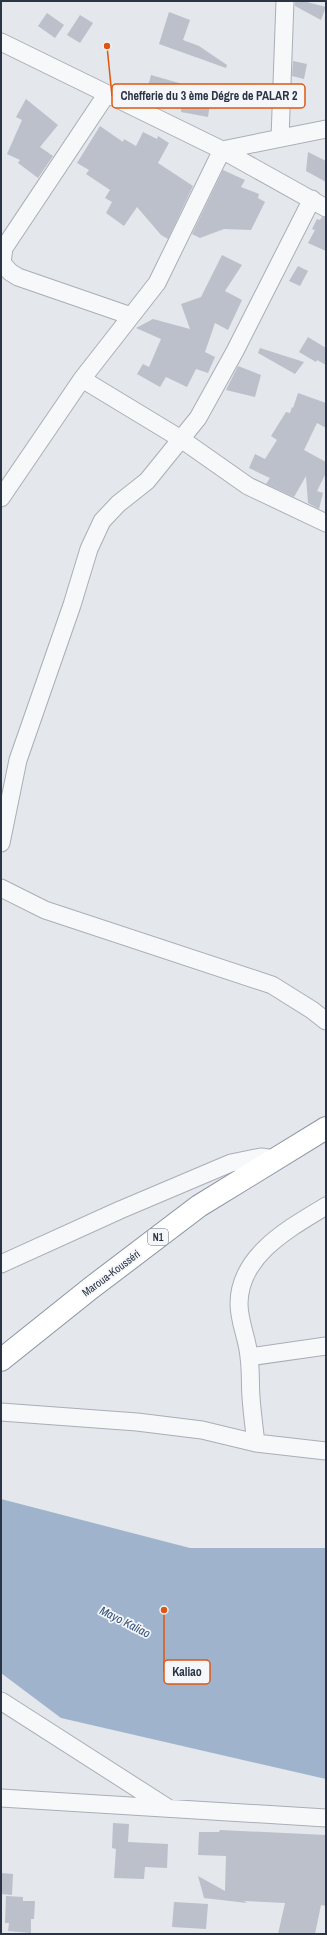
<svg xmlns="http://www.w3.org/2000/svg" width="327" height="1935" viewBox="0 0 327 1935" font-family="'Archivo Narrow',sans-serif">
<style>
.water{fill:#9fb4cc}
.building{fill:#bbc0ca}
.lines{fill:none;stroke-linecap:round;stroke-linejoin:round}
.minor-casing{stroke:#a9aeb7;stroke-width:19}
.trunk-casing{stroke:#8b94a3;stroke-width:24}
.minor{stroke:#f7f8fa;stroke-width:17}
.trunk{stroke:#fff;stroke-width:22}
.labels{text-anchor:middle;stroke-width:3.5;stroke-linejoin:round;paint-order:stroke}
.shield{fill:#f4f6f9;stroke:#676e7b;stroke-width:1}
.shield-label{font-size:10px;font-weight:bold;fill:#2b3445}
.street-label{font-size:11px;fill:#2b3445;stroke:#f4f6f9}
.water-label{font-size:12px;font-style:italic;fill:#34527a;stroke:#f4f6f9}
.leader{fill:none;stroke:#df570f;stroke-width:1.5}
.callout-dot{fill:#df570f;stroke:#f4f6f9;stroke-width:1.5}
.callout{fill:#f4f6f9;stroke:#df570f;stroke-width:1.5}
.callout-label{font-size:12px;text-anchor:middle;font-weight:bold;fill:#2b3445}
</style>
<rect width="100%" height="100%" fill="#e4e7ec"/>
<path class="water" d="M1 1499 190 1548H326V1779L61 1718 1 1673Z"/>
<path class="building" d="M295 1H303L326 7 321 20 295 6Z
M169 12 190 20 183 40 199 46 227 65 226 68 159 44Z
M47 13 64 25 55 38 38 26Z
M80 15 93 23 80 43 67 35Z
M293 61 307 64 304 79 292 76Z
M151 75 186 85 212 89 208 117 181 112 182 104 146 95Z
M26 99 58 125 40 147 53 156 38 178 18 163 20 160 7 154 22 120 16 117Z
M100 126 123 142 124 139 136 146 143 132 157 139 158 136 169 143 158 163 193 186 168 239 161 235 137 207 124 226 106 213 112 202 105 198 110 190 86 174 89 170 77 163Z
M308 152 326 161V182L306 171Z
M223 170 245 180 241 187 259 194 258 198 265 202 251 230 224 229 200 238 192 234Z
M322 217 326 218V251L308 243 315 230 312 229 317 219 320 220Z
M222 255 242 265 225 291 242 300 228 330 215 323 205 352 215 357 208 373 196 369 187 387 166 377 160 387 137 374 143 364 149 367 161 339 136 328 153 319 190 329 181 304 201 297Z
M298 266 308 271 300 286 289 281Z
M308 337 326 348V365L317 360 316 362 299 352Z
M260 348 304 362 295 374 258 353Z
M238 366 261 375 255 397 226 390Z
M298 393 326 403V428L317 423 304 450 326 462V473L317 491 323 493 319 509 308 503 306 476 294 497 266 484 270 478 249 468 255 454 265 459 277 440 271 436 286 412 290 413 292 407 293 408Z
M113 1823 129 1824 128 1842 168 1844 167 1868 145 1867 144 1879 114 1878 116 1849 112 1848Z
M220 1830 326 1835V1906L321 1905 315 1934H278L285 1903 244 1901 247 1903 204 1898 198 1876 225 1891 226 1856 198 1855 199 1832H219Z
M1 1873 13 1874 12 1895 1 1894Z
M6 1896 23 1897V1901H35L34 1919H31V1933L8 1931 9 1923H5Z
M174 1902 208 1904 206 1929 172 1927Z"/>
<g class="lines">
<g class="minor-casing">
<path id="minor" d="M1 42 222 150 326 208
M106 95 4 248 2 263 10 272 18 277 131 316
M280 138 285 1
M82 379 181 439 248 486 326 523
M1 498 82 379 157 283 222 150 326 129
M1 843 18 760 72 605 89 549 102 521 118 504 147 481 198 418 235 351 312 199
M1 888 45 910 272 985 312 1010 326 1021
M1 1264 120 1210 231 1163 261 1157 276 1159
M249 1357 326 1346
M1 1412 137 1422 202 1430 256 1443 326 1451
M256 1443C254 1427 252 1412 251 1397 250 1384 251 1371 249 1357 248 1340 239 1322 239 1304 239 1255 290 1228 326 1206
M1 1701 168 1808
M1 1798 326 1818"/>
</g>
<g class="trunk-casing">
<path id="trunk" d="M1 1360 91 1288 199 1206 326 1128"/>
</g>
<use href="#minor" class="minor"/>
<use href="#trunk" class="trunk"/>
</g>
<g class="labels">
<rect class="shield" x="148" y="1229" width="20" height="16" rx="3"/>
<g class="shield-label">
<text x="158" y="1241">N1</text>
</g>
<g class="street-label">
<text transform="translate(111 1273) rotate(-37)" y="4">Maroua-Kousséri</text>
</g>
<g class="water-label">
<text transform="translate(125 1622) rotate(27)" y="4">Mayo Kaliao</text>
</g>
</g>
<path class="leader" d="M107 46L112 96M164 1610L164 1672"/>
<g class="callout-dot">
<circle cx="107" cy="46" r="4"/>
<circle cx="164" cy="1610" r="4"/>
</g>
<g class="callout">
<rect x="112" y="84" width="193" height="24" rx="4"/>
<rect x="164" y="1660" width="46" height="24" rx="4"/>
</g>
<g class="callout-label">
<text x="209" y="100">Chefferie du 3 ème Dégre de PALAR 2</text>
<text x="187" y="1676">Kaliao</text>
</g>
<rect width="327" height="1935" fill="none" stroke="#2b3445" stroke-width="4"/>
</svg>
